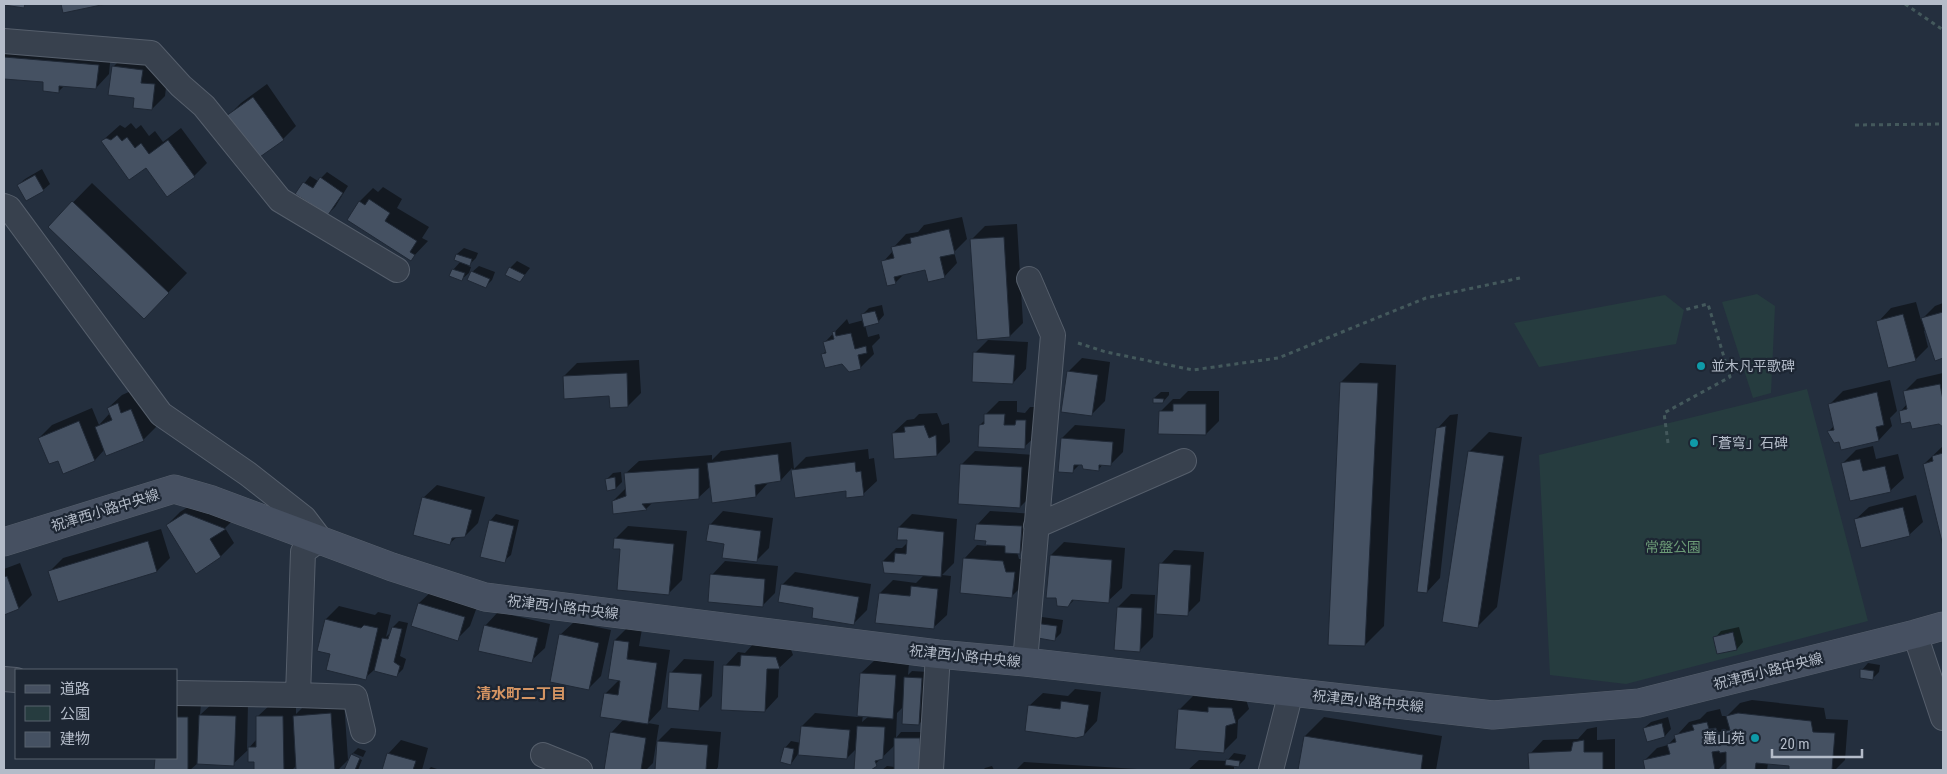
<svg xmlns="http://www.w3.org/2000/svg" width="1947" height="774" viewBox="0 0 1947 774" font-family="'Roboto Condensed','Noto Sans JP',sans-serif">
<style>
.green{fill:#263c3f}
.shadow{fill:#0007;fill-rule:evenodd}
.building{fill:#455162;stroke:#1f2835}
.lines{fill:none;stroke-linecap:round;stroke-linejoin:round}
.street-casing{stroke:#565f6c;stroke-width:26}
.secondary-casing{stroke:#565f6c;stroke-width:29}
.path{stroke:#44595c;stroke-width:3;stroke-dasharray:4 4;stroke-linecap:butt}
.street{stroke:#38414e;stroke-width:24}
.secondary{stroke:#465061;stroke-width:28}
.culture-dot{fill:#0f9aa8;stroke:#1d2633;stroke-width:2}
.labels{text-anchor:middle;stroke-width:4.5;stroke-linejoin:round;paint-order:stroke}
.poi-label{font-size:14px;fill:#b4bcc9;stroke:#1d2633;text-anchor:start}
.street-label{font-size:14px;fill:#b4bcc9;stroke:#1d2633}
.park-label{font-size:14px;fill:#6b9a76;stroke:#1d2633}
.neighbourhood-label{font-size:15px;font-weight:bold;fill:#d59563;stroke:#1d2633}
</style>
<rect width="100%" height="100%" fill="#242f3e"/>
<path class="green" d="M1757 294 1775 306 1771 393 1753 398 1722 302Z
M1665 295 1684 310 1676 344 1539 367 1514 323Z
M1807 389 1868 621 1626 684 1550 675 1539 455Z"/>
<path class="shadow" d="M4 43 111 52 109 74 96 88 65 85 58 92 45 81 4 78Z
M126 54 168 71 165 96 152 109 136 97 113 67Z
M267 84 296 126 283 139 228 116 241 103Z
M131 123 136 129 141 125 149 136 155 131 163 142 181 128 207 163 194 176 146 166 102 141 120 125 125 128Z
M42 169 50 184 43 190 18 185 25 179Z
M327 172 348 186 335 207 328 214 297 193 310 176 318 181Z
M92 183 187 273 163 298 49 227Z
M383 187 402 199 397 208 429 227 422 238 428 241 411 259 348 220 360 201 373 188 378 192Z
M962 217 967 239 954 252 957 263 944 277 926 268 905 273 895 283 883 262 893 251V248L906 234 918 232 924 225Z
M1017 224 1023 323 1010 336 971 240 985 226Z
M464 248 478 253 476 258 468 266 471 267 469 273 462 279 453 270 461 261 455 259 457 254Z
M517 261 530 268 520 281 510 268Z
M479 266 495 272 492 280 486 286 472 272Z
M1916 302 1921 320 1935 306 1943 303V357L1936 359 1926 330 1924 331 1928 347 1915 360 1878 322 1891 308Z
M882 305 884 315 878 322 865 325 868 337 879 334 880 338 872 346 874 354 860 368 822 355 827 350 825 342 847 319 849 324 864 320 862 315 869 308Z
M988 340 1028 342 1026 369 1013 383 975 353Z
M1082 358 1110 362 1105 401 1092 414 1068 372Z
M639 360 641 393 628 406 610 395 564 376 577 363Z
M1360 363 1396 365 1384 626 1365 645 1341 382Z
M1943 373V426L1939 422 1911 421 1900 412 1907 404 1904 392 1917 379Z
M1890 380 1897 411 1890 418 1892 426 1879 440 1842 449 1840 440 1829 431 1834 426 1830 404 1843 391Z
M131 391 135 401 145 397 156 427 143 440 105 449 95 460 64 472 58 459 39 438 52 425 92 408 99 425 110 413 108 408 122 395Z
M1188 391H1219V421L1206 434 1160 412 1173 399H1180Z
M1161 392H1169V395L1163 402 1154 398Z
M999 401H1017V412L1025 413 1030 407H1038V434L1024 447 980 425 986 419V414Z
M937 413 942 425 949 423 950 442 937 455 893 433 907 420 914 419 919 414Z
M1458 414 1440 578 1427 592 1437 429 1450 415Z
M1075 425 1125 429 1123 452 1110 465 1103 464 1099 469 1080 464 1073 471 1062 438Z
M1489 432 1522 437 1497 607 1478 626 1469 452Z
M791 442 794 469 806 457 868 449 869 459 874 458 877 481 863 494 847 490 796 497 792 468 781 480 769 482 756 496 711 486 698 498 653 502 646 509 614 513 613 501 627 487 625 474 639 461 712 455V460L721 451Z
M1873 446 1876 459 1898 454 1904 478 1890 491 1843 463 1856 450Z
M1943 446V541L1924 464Z
M975 451 1035 455 1033 494 1020 507 962 464Z
M621 472 622 482 616 488 607 479 613 473Z
M437 485 485 497 478 523 465 536 457 537 450 543 423 498Z
M1916 495 1923 522 1909 535 1855 520 1869 507Z
M199 500 238 515 225 528 234 543 221 556 196 572 167 525 180 512Z
M723 511 773 518 769 548 756 561 725 543 710 525Z
M990 511 1035 514 1033 539 1020 553 1017 552 1019 559H1027L1025 583 1012 596 964 559 977 545 987 546V540L977 525Z
M496 514 519 520 511 555 504 561 490 521Z
M912 514 957 519 954 563 942 575 951 576 947 615 933 628 880 593 893 580 916 583 924 575 883 561 896 548H902L908 542V539L899 527Z
M628 526 687 531 682 580 669 593 622 548 615 539Z
M161 529 170 558 157 571H50L63 558Z
M1064 542 1125 548 1122 588 1108 601 1075 599 1068 606 1051 555Z
M1174 550 1204 552 1200 601 1187 614 1161 564Z
M725 561 778 566 775 593 762 606 712 575Z
M20 563 32 595 19 608 7 612 4 616V569Z
M795 572 871 584 867 610 853 624 815 607 782 585Z
M433 590 478 604 470 626 457 639 412 625 419 603Z
M1131 594 1155 595 1153 637 1140 650 1118 607Z
M339 606 375 615 378 612 391 615 386 637 391 632 393 627 399 621 408 623 400 656 406 659 403 669 397 675 374 670 365 678 332 653 326 619Z
M498 612 550 624 545 648 531 661 485 626Z
M1042 617 1063 620 1061 633 1055 639 1035 623Z
M574 622 611 630 601 676 588 689 560 635Z
M628 627 642 629 639 646 670 650 661 709 648 723 659 725 653 763 646 770H605L611 733 624 719 605 694 619 680 615 640Z
M1739 627 1743 642 1737 649 1715 638 1721 631Z
M755 642 789 644 793 655 779 668 778 697 765 711 725 666 738 652 745 653Z
M684 659 714 661 712 696 699 709 671 673Z
M875 660 909 663 908 675 912 671 928 672 925 718 919 724 904 706 897 713 896 738 901 732H926L922 770H882L887 766 895 767V745L869 770H856L857 748 847 758 798 754 791 764 785 748 791 741 801 743 802 726 815 713 858 717 861 673ZM863 715 869 716 862 722Z
M1868 663 1880 665 1879 672 1873 678 1862 670Z
M4 678H6L4 704Z
M1075 689 1101 692 1097 721 1084 735 1029 706 1043 693 1068 696Z
M1223 694 1245 696 1249 709 1238 720 1237 738 1224 751 1179 710 1193 696 1218 699Z
M1752 700 1824 708 1826 719 1848 720 1845 760 1835 770H1790L1791 765 1768 763 1767 770H1727L1728 760 1718 770H1646L1644 761 1657 748 1668 745 1689 722 1700 719 1707 712 1720 709 1722 716H1727L1740 703Z
M344 701 348 760 338 770H297V765L292 770H255V761L249 749 233 764 198 763 190 770H156V758H176V704H201L200 715 214 702 248 703 247 750 257 739V717L271 704 296 703V714L307 703Z
M1324 717 1442 736 1436 770H1300L1305 736Z
M1668 717 1671 729 1665 736 1648 740 1644 728 1651 722Z
M1597 727V740L1615 739V769L1614 770H1530V754L1543 740 1578 739 1587 729Z
M671 728 721 732 718 767 716 770H656L658 744 656 743Z
M401 740 428 748 422 770H383L388 754Z
M358 748 366 751 363 757 353 753V756L362 760 358 770H345L352 754Z
M1234 753 1246 755 1245 759 1238 766 1234 765V770H1188L1199 760 1227 761Z
M1024 762 1137 769V770H1016Z
M992 766 994 770H983L985 768Z
M431 767 440 770H428Z"/>
<path class="building" d="M4 4H25L24 8 4 5Z
M61 4H106L63 13Z
M4 57 99 65 96 89 59 86V93L43 91V82L4 79Z
M112 66 143 70 141 83 155 84 152 110 133 108 134 98 108 95Z
M253 97 284 140 257 159 226 116Z
M117 135 122 141 127 137 135 148 141 143 149 154 168 140 195 177 167 197 146 168 129 180 101 141 106 138 111 140Z
M35 175 44 191 26 201 17 185Z
M320 177 343 193 328 215 295 194 303 182 313 188Z
M369 199 390 213 385 221 417 241 410 252 415 255 411 261 347 220 359 201 365 205Z
M72 201 169 293 144 319 48 227Z
M949 229 955 254 940 257 945 278 928 282 925 270 894 277 896 284 887 286 881 261 894 258 891 247 911 243 910 238Z
M1004 237 1010 337 977 340 970 239Z
M456 254 472 259 470 266 454 260Z
M509 267 525 275 520 282 505 275Z
M452 269 465 273 462 281 449 276Z
M471 271 490 279 486 288 467 280Z
M875 311 879 323 864 327 861 314Z
M1943 312V358L1935 361 1921 318Z
M1903 314 1916 361 1888 368 1876 321Z
M835 331 836 336 851 333 855 349 866 346 867 353 858 355 861 369 849 372 842 364 825 368 821 354 826 353 823 342 834 339 832 332Z
M973 352 1015 355 1013 384 972 382Z
M1067 371 1098 375 1092 416 1061 412Z
M627 373 628 407 610 408 609 396 564 399 563 376Z
M1340 382 1378 383 1365 646 1328 645Z
M1940 384 1943 400V427L1939 424 1912 429 1910 422 1901 424 1899 411 1907 409 1903 391Z
M1877 392 1884 425 1876 427 1879 441 1841 450 1839 442 1834 443 1827 431 1834 430 1828 404Z
M1153 398 1164 399 1163 403H1153Z
M118 403 121 413 131 409 144 441 106 456 95 427 112 420 107 408Z
M1173 404H1206V435L1158 434 1159 411H1173Z
M984 414H1005L1004 425H1015L1016 420H1026L1025 449 978 447 979 425 984 424Z
M79 421 95 461 63 474 58 461 49 464 38 438Z
M924 425 929 438 936 435 937 456 894 459 892 433 905 432 904 427Z
M1446 426 1427 593 1417 592 1436 428Z
M1061 438 1113 442 1111 466 1099 465V471L1083 469 1082 465H1074L1073 473 1058 472Z
M1468 451 1504 456 1478 628 1442 622Z
M1943 453V546L1923 464 1933 461 1932 456Z
M778 454 781 481 755 485 756 497 712 503 707 463Z
M1860 459 1863 471 1885 466 1891 492 1850 501 1841 463Z
M855 462 856 472 861 471 864 496 846 498V491L795 498 791 470Z
M960 464 1022 467 1020 508 958 504Z
M699 468V499L642 504 647 510 613 514 612 501 626 496 624 473Z
M615 477 616 489 607 491 605 479Z
M422 497 472 510 465 537 452 538 450 545 413 535Z
M1903 507 1910 536 1861 548 1854 519Z
M185 513 226 529 210 539 221 557 196 574 166 525Z
M489 520 514 526 505 563 480 557Z
M709 524 761 531 757 562 722 558 724 544 706 541Z
M976 524 1022 526 1020 554 1005 553V546L985 545 986 541 974 540Z
M898 527 944 532 941 577 884 573 882 561 894 562 895 553 906 554 907 540H897Z
M614 538 674 544 669 595 617 590 620 549H613Z
M148 541 157 572 58 602 48 571Z
M1050 555 1112 560 1109 603 1072 600 1068 607 1057 606 1056 598H1046Z
M963 558 1003 561 1006 572H1015L1012 598 960 593Z
M1159 563 1191 565 1188 616 1156 614Z
M710 574 765 579 763 607 708 602Z
M7 576 19 609 4 615V577Z
M781 584 859 597 854 625 812 618 813 608 778 602Z
M911 586 938 589 934 629 875 623 879 593 910 596Z
M418 603 465 617 458 641 411 626Z
M1117 607 1142 608 1140 652 1114 650Z
M325 619 361 628 364 625 378 628 366 680 326 670 330 654 317 651Z
M1034 623 1057 626 1055 641 1032 637Z
M484 625 538 638 532 663 478 651Z
M392 627 402 629 394 662 400 666 397 677 374 671 382 638 388 639Z
M1733 632 1737 650 1717 654 1713 637Z
M559 634 599 643 589 690 550 682Z
M614 640 629 642 627 659 657 663 648 724 600 717 604 693 618 695 620 681 608 679Z
M741 655 776 657 780 669H767L765 712 721 710 723 665 740 666Z
M1860 669 1874 671 1873 680 1860 678Z
M669 672 702 674 699 711 667 708Z
M860 673 896 675 893 719 857 716Z
M904 677 922 678 919 725 902 724Z
M1061 701 1089 705 1084 736 1076 738 1025 731 1028 705 1060 709Z
M1208 707 1232 708 1236 723 1226 726 1224 753 1175 749 1178 709 1208 712Z
M331 713 335 770H296L293 716Z
M1738 713 1811 721 1813 732 1835 733 1832 770H1789V766L1756 763 1755 770H1726V752L1720 753 1719 751 1712 752 1715 770H1645L1643 760 1670 754 1667 744 1676 742 1674 735 1694 730 1692 725 1707 722 1709 729 1716 728 1717 733 1730 730 1726 716Z
M199 715 236 716 234 766 197 764Z
M256 716H283L284 770H254V762H248V747H256Z
M176 717H188V770H154L155 758H176Z
M1662 723 1665 737 1647 742 1643 728Z
M801 726 850 730 847 759 798 755Z
M857 726 885 727 883 759 875 761 877 766 871 770H854Z
M610 732 646 738 641 770H604Z
M1304 736 1423 755 1421 770H1298Z
M894 738H920L921 770H894Z
M1584 740V752H1603V770H1529L1528 753 1571 751 1573 742Z
M657 741 708 745 706 770H655Z
M784 747 794 749 791 765 780 762Z
M387 753 416 761 413 770H382Z
M351 754 360 758 355 770H344Z
M1226 759 1240 761 1239 767 1225 765Z"/>
<g class="lines">
<g class="street-casing">
<path id="street" d="M4 41 151 53 181 86 204 106 280 200 397 270
M4 206 9 208 161 414 248 474 304 518 320 539 303 552 298 695 176 693
M1036 526 1184 461
M1915 634 1943 718
M1025 662 1053 335 1029 279
M4 679 16 680
M298 695 355 697 363 731
M543 755 580 770
M931 770 938 654
M1271 770 1291 692"/>
</g>
<g class="secondary-casing">
<path id="secondary" d="M4 542 174 489 212 500 392 567 485 597 938 654 1025 662 1493 715 1639 703 1915 634 1943 626"/>
</g>
<path class="path" d="M1905 4 1943 30
M1855 125 1943 124
M1078 343 1106 352 1193 370 1278 358 1426 298 1520 278
M1668 443 1664 413 1730 377 1708 304 1684 310"/>
<use href="#street" class="street"/>
<use href="#secondary" class="secondary"/>
</g>
<g class="culture-dot">
<circle cx="1701" cy="366" r="5"/>
<circle cx="1694" cy="443" r="5"/>
<circle cx="1755" cy="738" r="5"/>
</g>
<g class="labels">
<g class="poi-label">
<text x="1711" y="371">並木凡平歌碑</text>
<text x="1704" y="448">「蒼穹」石碑</text>
<text x="1745" y="743" text-anchor="end">蕙山苑</text>
</g>
<g class="street-label">
<text transform="translate(105 510) rotate(-17)" y="5">祝津西小路中央線</text>
<text transform="translate(563 607) rotate(7)" y="5">祝津西小路中央線</text>
<text transform="translate(965 656) rotate(6)" y="5">祝津西小路中央線</text>
<text transform="translate(1768 671) rotate(-14)" y="5">祝津西小路中央線</text>
<text transform="translate(1368 701) rotate(6)" y="5">祝津西小路中央線</text>
</g>
<g class="park-label">
<text x="1673" y="552">常盤公園</text>
</g>
<g class="neighbourhood-label">
<text x="521" y="699">清水町二丁目</text>
</g>
</g>
<rect width="1947" height="774" fill="none" stroke="#b4bcc9" stroke-width="10"/>
<rect x="15" y="669" width="162" height="90" fill="#1d2633" stroke="#59626f"/>
<rect x="25" y="685" width="25" height="8" fill="#465061" stroke="#59626f"/>
<text x="60" y="694" font-size="15" fill="#b4bcc9">道路</text>
<rect x="25" y="706" width="25" height="15" fill="#263c3f" stroke="#59626f"/>
<text x="60" y="719" font-size="15" fill="#b4bcc9">公園</text>
<rect x="25" y="732" width="25" height="15" fill="#455162" stroke="#59626f"/>
<text x="60" y="744" font-size="15" fill="#b4bcc9">建物</text>
<path d="M1772 749v8h90v-8" fill="none" stroke="#b4bcc9" stroke-width="2.5"/>
<text x="1780" y="749" font-size="15" fill="#b4bcc9" stroke="#1d2633" stroke-width="4" paint-order="stroke">20 m</text>
</svg>
